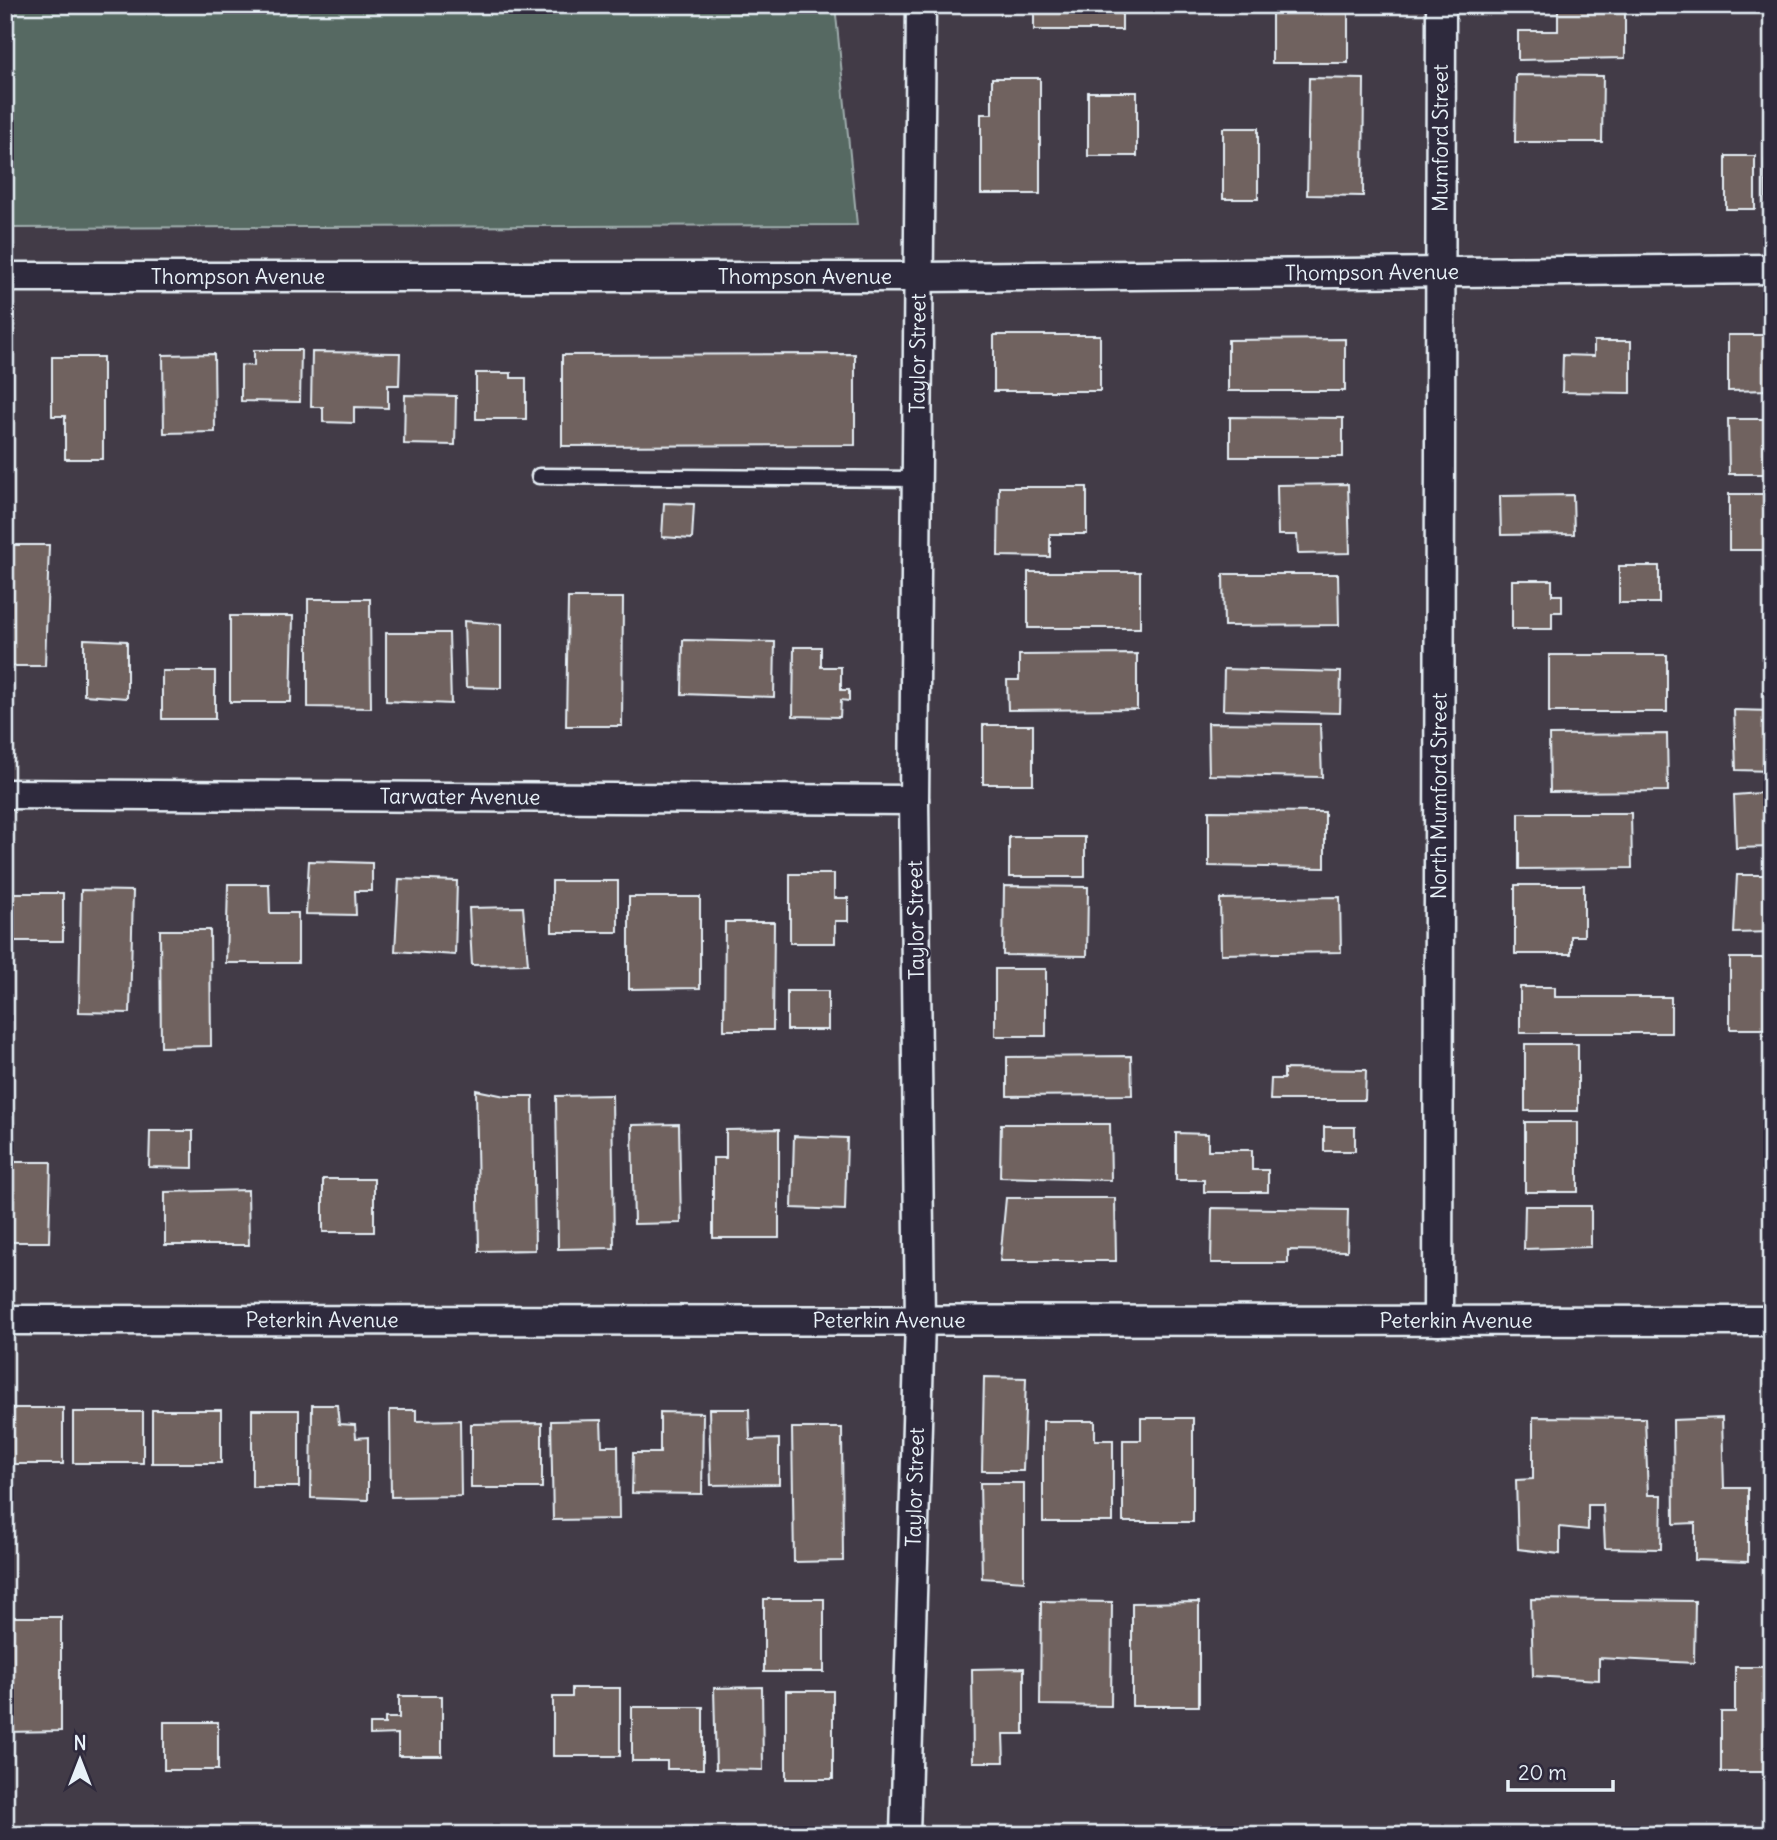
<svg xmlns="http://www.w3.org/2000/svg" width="1777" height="1840" viewBox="0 0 1777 1840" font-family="Delius,sans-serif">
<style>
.green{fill:#566962;stroke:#9fadad;stroke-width:2}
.building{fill:#70625e;stroke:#e8f1f8;stroke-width:2}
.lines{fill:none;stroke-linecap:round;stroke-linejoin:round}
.lane-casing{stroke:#e8f1f8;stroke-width:19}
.street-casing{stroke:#e8f1f8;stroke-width:33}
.lane{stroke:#2f2a3d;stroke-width:14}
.street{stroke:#2f2a3d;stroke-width:28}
.labels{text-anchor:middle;stroke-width:5;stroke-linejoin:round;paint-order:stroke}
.street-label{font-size:21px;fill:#e8f1f8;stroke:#2f2a3d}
</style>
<rect width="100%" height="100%" fill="#423b47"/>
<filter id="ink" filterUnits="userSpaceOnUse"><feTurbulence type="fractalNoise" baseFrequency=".0143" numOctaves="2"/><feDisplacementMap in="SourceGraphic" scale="14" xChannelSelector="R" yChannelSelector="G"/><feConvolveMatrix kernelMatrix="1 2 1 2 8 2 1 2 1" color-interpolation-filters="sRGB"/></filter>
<g filter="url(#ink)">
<path class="green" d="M5 5H835L857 225 5 228Z"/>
<path class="building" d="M1034 5H1122V30H1034Z
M1272 5H1348V63H1272Z
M1558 5H1625V58L1518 60V31H1558Z
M1516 75 1603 76 1602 142H1515Z
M992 78H1040V194H981V114H992Z
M1309 78 1364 79 1363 196 1307 195Z
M1088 92H1137V156H1088Z
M1223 128H1258V199H1223Z
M1726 156H1755V209H1726Z
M1765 160H1772V218H1766Z
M994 335H1100V391H994Z
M1728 335H1772V390L1728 391Z
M1345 339V391H1228V340Z
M1594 341H1631V393L1562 392 1563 355 1594 356Z
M254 350H301L300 402 241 401V365L254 366Z
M312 352 400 353 399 385H388V408L354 407V423L323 422V407H311Z
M214 354 215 432 164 433 163 355Z
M855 354V445L562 446V355Z
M5 356H12V409H5Z
M52 357H103V459H65V416H52Z
M476 373H511V378H526V419H476Z
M405 395 456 396 455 445 404 444Z
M1230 417 1343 418V457H1230Z
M1728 419H1772V474H1729Z
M1348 484 1350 553 1298 554 1297 535H1278L1277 485Z
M999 487H1087V534H1050V557L998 556Z
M1729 494H1772V550H1729Z
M1573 495 1574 534 1501 535 1500 496Z
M664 503 694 504 692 539 662 537Z
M5 545H49L45 666H5Z
M1619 566H1659V603H1619Z
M1028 572H1140V628H1028Z
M1223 574H1338L1339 625 1224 626Z
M1512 580H1552V595H1562V612H1552V629H1512Z
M568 598H623L622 726H566Z
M308 599H370L371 708 308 707Z
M230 616H293L291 702H230Z
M464 621 501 624V688L466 687Z
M386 633H449L451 704 386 701Z
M84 639 127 641V698L84 695Z
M683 640 775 642 774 697 682 694Z
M794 647H821V667H841V690H849V701L841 700 840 717 793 716Z
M1137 654V709L1008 710 1007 680H1019V655Z
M1549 655H1667V712H1549Z
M1224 669 1341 672 1340 713 1223 710Z
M162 671H215V719H162Z
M1734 710 1772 711V771L1736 770Z
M1208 723 1320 724 1322 777 1209 775Z
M983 725H1033V784H983Z
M1667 734 1668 791 1550 792 1549 735Z
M1760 793 1772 802V847L1736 848 1734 795Z
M1209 811 1325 812V868L1209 866Z
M1519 813H1631L1632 868 1519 869Z
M1009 837H1085V877H1009Z
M309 861 372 863V891H355L356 915 306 914Z
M790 874H834V898H848V921H835V943H790Z
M1737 875H1772V932L1734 933Z
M399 879 457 881 455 955 395 951Z
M552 881H618V932H552Z
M228 884H269L270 913H298V963H226Z
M1515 885H1584V936H1571V954H1515Z
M1004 886 1088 887 1087 956 1003 955Z
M81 890 133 891 130 1013 79 1012Z
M5 893H63V941H5Z
M629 897H700V988L629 989Z
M1340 897 1341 952 1221 954 1220 899Z
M523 907 528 964 472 965 469 908Z
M725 922H774L773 1030H724Z
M160 930H210L211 1046 161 1047Z
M1730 958H1772V1029H1730Z
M995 969H1046V1036H995Z
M1520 987H1555V997H1671V1033H1520Z
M787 991H828V1030H787Z
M1525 1044H1578V1111H1525Z
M1131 1056 1132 1095 1007 1096V1057Z
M1284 1069 1366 1070 1365 1100H1270L1271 1079H1284Z
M476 1090 505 1096H533L535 1250 479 1251Z
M612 1095 614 1248 558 1249 556 1096Z
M1525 1122H1578V1192H1525Z
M679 1124 681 1223 634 1224 632 1125Z
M1001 1124H1110L1111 1180 1000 1177Z
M1324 1127H1355V1151H1324Z
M779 1129V1238H713V1158H726V1130Z
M150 1131H193V1168L149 1167Z
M1176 1133 1208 1134V1150H1252V1170H1268V1192H1204V1180H1176Z
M794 1136 847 1138 845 1210 792 1208Z
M10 1162H51L49 1242H10Z
M323 1179H374V1232H323Z
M248 1190 249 1245H165V1192Z
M1006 1198H1115L1116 1261H1000Z
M1525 1206H1591V1247L1524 1249Z
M1212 1208 1348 1210 1347 1251 1288 1250V1263H1211Z
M984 1377 1026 1378 1023 1471H982Z
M312 1405H337L339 1424 355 1425 356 1438 368 1437V1500L311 1498Z
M5 1408H63V1464H5Z
M709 1409H749L750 1440 779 1439V1484L711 1485Z
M152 1410H221V1463H152Z
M252 1410H299V1487H252Z
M390 1410H416V1421L460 1420 461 1496 391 1497Z
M73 1412H143V1463H73Z
M660 1412 703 1413 702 1494 632 1493 633 1453H660Z
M1533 1417 1645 1418 1648 1495H1662L1661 1549 1605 1548 1603 1505H1588V1530L1560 1527V1554L1518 1549 1516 1480 1533 1479Z
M1141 1418H1193V1522H1123V1440H1141Z
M1722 1418 1724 1488H1748V1562L1695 1560V1523L1674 1524 1673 1420Z
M601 1420 602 1446H618L619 1519 553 1520 551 1421Z
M1043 1421H1095V1440H1113V1522H1043Z
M542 1423V1488H471V1424Z
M792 1428H842L843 1561 794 1562Z
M980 1483H1024V1581L982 1578Z
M764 1599H824V1672H764Z
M1531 1599 1695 1601 1694 1663 1599 1658V1680L1533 1676Z
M1041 1601 1112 1602 1111 1706 1040 1705Z
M1199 1602V1706H1132V1603Z
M5 1617H61V1731L5 1732Z
M1735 1667H1772V1757H1768V1772H1721V1712H1735Z
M1024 1668V1734H1003L1004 1762H973L972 1669Z
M762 1687 763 1770 716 1769 714 1688Z
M572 1688H620V1756H553V1697H572Z
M786 1691H833V1779H786Z
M399 1696H442V1756H398V1734L370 1735V1724H385V1718H399Z
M632 1707H703V1769H667V1761H632Z
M164 1722H218V1770H164Z"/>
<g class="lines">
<g class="lane-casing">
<path id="lane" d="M539 476 918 479"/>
</g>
<g class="street-casing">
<g id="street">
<path id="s1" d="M5 277H920L1772 269"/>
<path id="s2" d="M5 794 914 800"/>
<path id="s3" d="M5 1320 1772 1321"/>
<path id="s4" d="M1438 1321 1441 5"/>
<path id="s5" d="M905 1835 920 1321 914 800 921 5"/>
</g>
</g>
<use href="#lane" class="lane"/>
<use href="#street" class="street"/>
</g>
</g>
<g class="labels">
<g class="street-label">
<text dy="7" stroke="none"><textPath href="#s4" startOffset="1183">Mumford Street</textPath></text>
<text dy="7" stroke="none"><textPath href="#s1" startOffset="1367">Thompson Avenue</textPath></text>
<text dy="7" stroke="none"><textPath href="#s1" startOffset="233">Thompson Avenue</textPath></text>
<text dy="7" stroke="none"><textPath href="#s1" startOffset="800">Thompson Avenue</textPath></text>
<text dy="7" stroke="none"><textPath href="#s5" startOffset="1482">Taylor Street</textPath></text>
<text dy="7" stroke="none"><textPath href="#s4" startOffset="525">North Mumford Street</textPath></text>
<text dy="7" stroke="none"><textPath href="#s2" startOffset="455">Tarwater Avenue</textPath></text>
<text transform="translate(916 920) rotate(-91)" y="7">Taylor Street</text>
<text dy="7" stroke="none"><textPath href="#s3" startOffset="317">Peterkin Avenue</textPath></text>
<text dy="7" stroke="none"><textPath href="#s3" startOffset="884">Peterkin Avenue</textPath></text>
<text dy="7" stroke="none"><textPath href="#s3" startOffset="1451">Peterkin Avenue</textPath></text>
<text dy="7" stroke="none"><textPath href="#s5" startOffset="348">Taylor Street</textPath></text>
</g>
</g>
<rect width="1777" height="1840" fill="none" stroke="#2f2a3d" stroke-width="28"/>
<rect x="14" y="14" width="1749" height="1812" fill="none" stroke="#e8f1f8" stroke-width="2.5" filter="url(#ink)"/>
<g transform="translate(80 1760)" stroke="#2f2a3d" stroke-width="5" paint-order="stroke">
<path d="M0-5L12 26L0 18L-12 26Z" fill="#e8f1f8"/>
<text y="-10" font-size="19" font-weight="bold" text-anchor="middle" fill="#e8f1f8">N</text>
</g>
<path d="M1508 1780v10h105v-10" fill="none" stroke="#e8f1f8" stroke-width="3.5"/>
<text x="1518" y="1780" font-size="21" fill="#e8f1f8" stroke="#2f2a3d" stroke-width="5" paint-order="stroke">20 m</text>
</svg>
